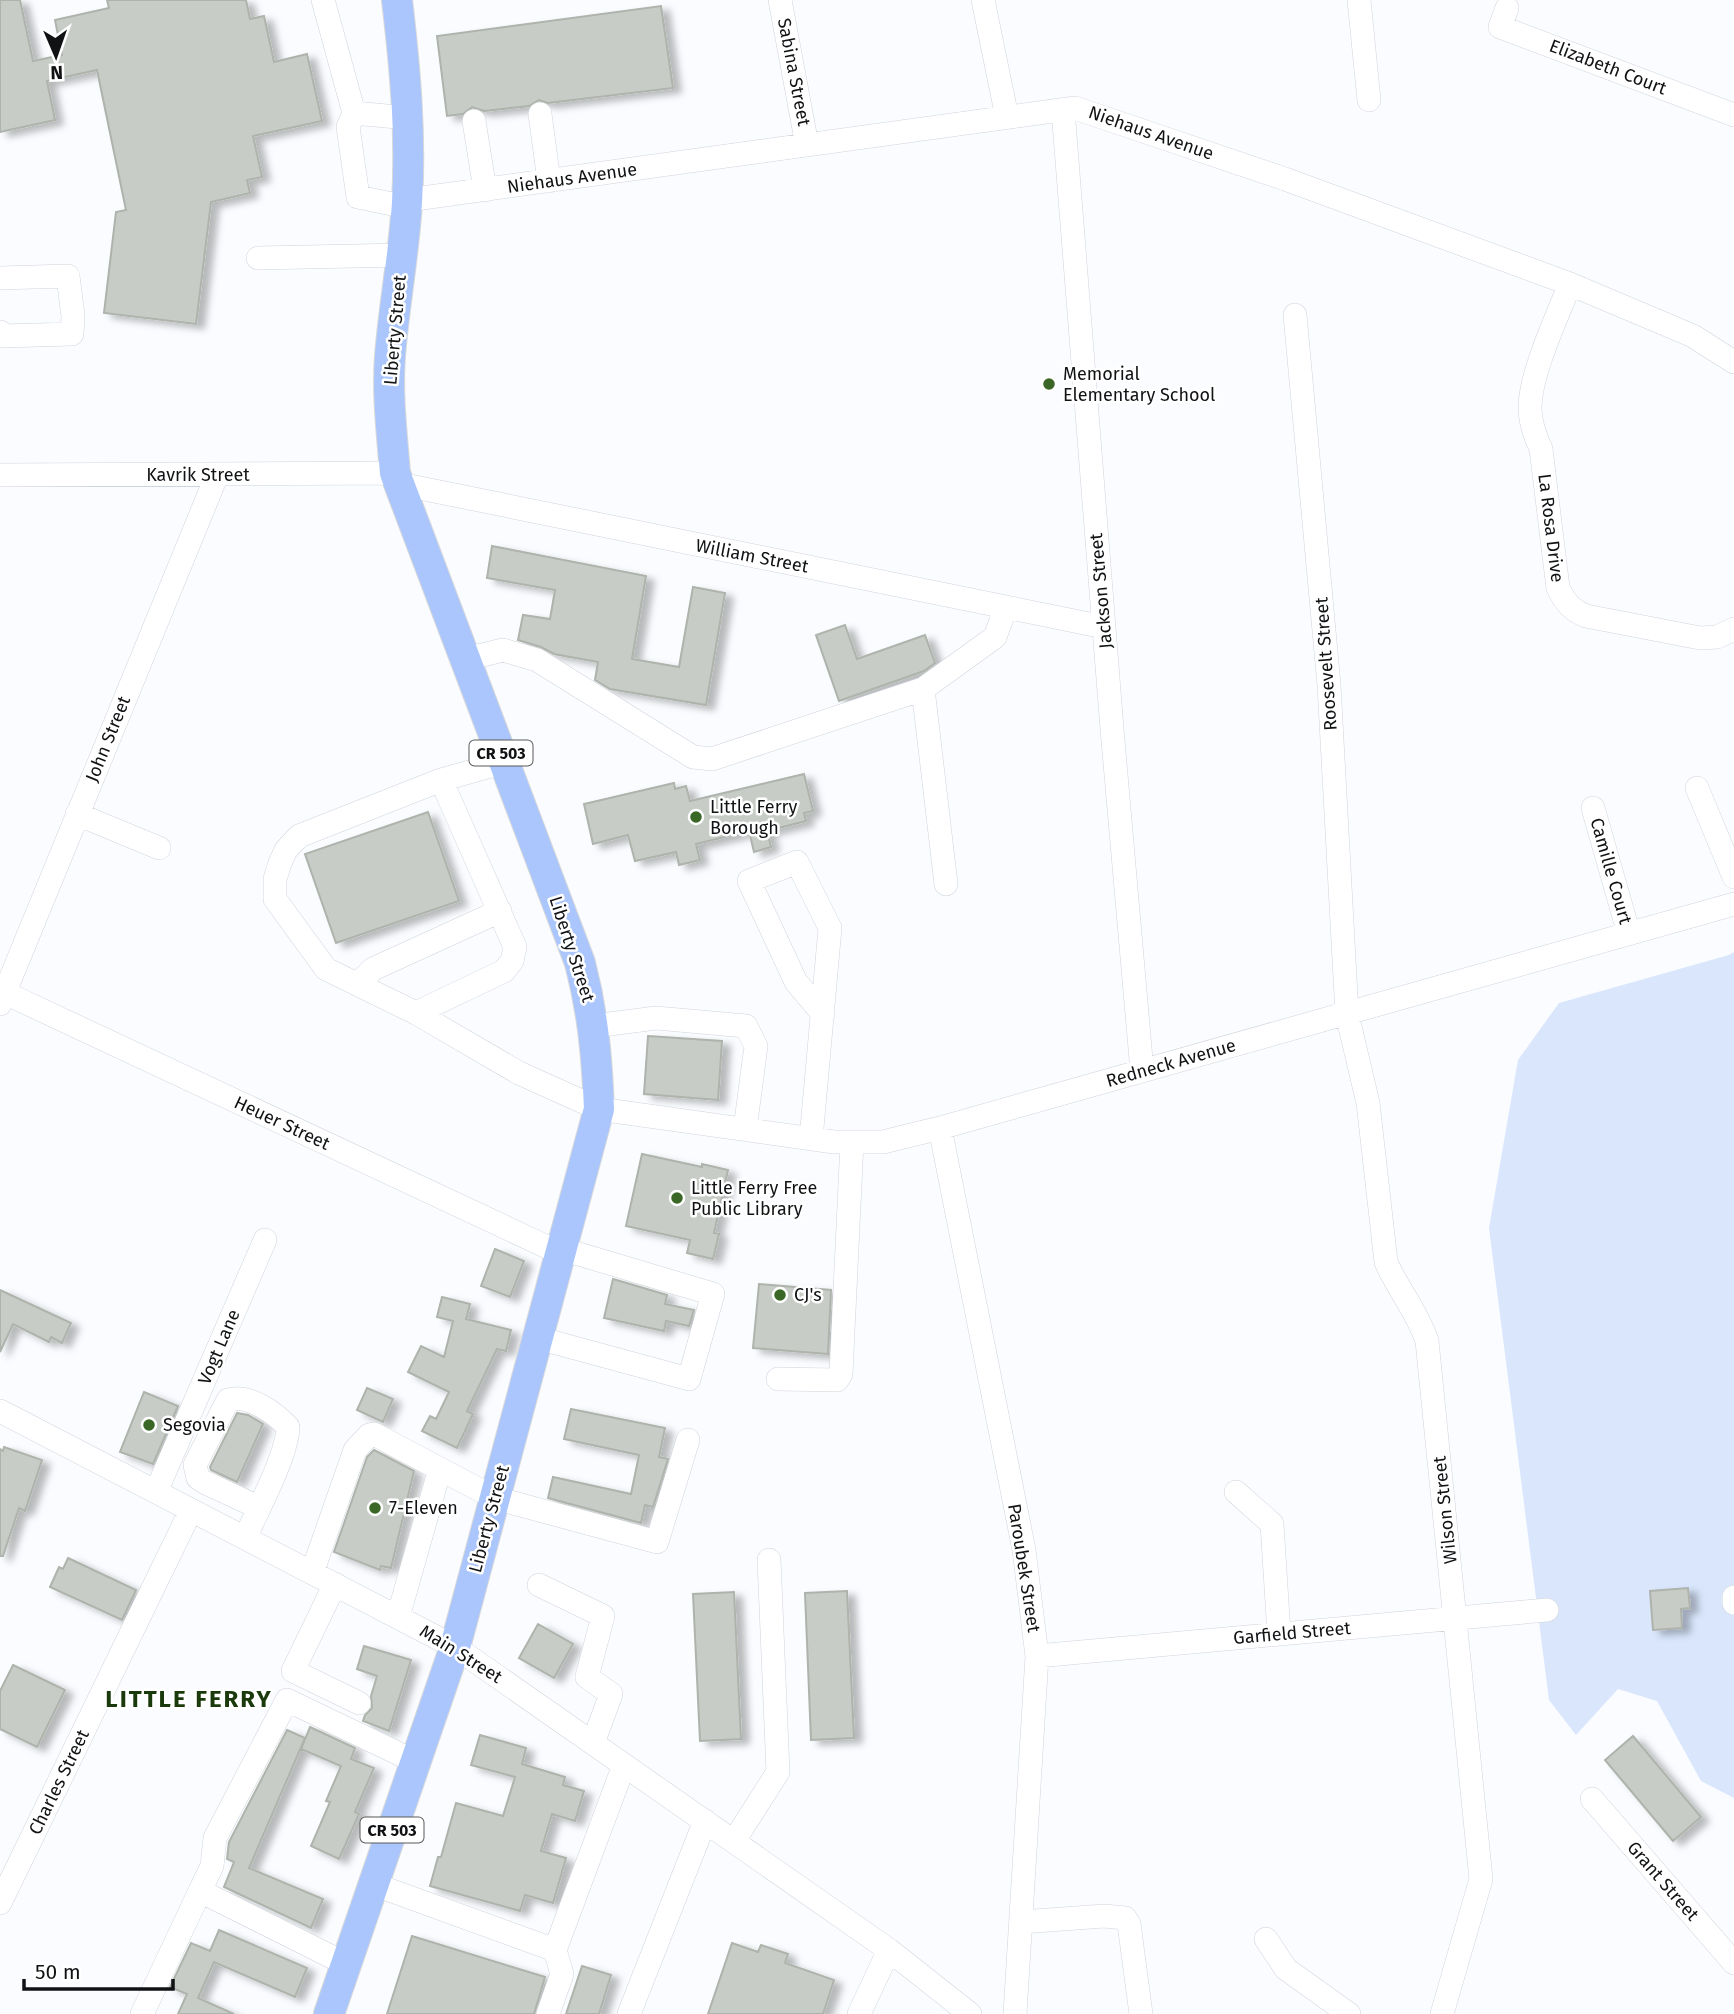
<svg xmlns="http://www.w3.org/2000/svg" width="1734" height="2014" viewBox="0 0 1734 2014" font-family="'Fira Sans',sans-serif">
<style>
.green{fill:#d9e6fc}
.building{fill:#c7cdc6;stroke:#aeb3ac;stroke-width:2;filter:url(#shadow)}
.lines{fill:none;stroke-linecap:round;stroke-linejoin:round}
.minor-casing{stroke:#d0d4db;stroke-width:24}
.major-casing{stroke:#d9d9d9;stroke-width:32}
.minor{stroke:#fff;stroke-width:23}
.major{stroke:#aac6fc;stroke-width:30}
.poi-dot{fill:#3b6726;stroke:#fff;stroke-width:2.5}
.labels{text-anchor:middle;stroke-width:5;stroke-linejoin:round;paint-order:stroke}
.shield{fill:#fff;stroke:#58595a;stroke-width:2}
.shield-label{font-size:16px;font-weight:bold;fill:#101214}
.street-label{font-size:18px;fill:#101214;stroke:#fff}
.poi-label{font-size:18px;fill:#101214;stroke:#fff;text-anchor:start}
.district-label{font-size:24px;font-weight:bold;letter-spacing:2px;fill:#1b3a0c;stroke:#fff}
</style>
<defs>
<filter id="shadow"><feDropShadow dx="8" dy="4.5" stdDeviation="3.5" flood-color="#0004"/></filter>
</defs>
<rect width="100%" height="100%" fill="#fafcff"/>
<path class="green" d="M1734 952V1798L1701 1781 1657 1701 1618 1689 1576 1735 1549 1700 1489 1228 1518 1060 1559 1003 1729 955Z"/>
<path class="building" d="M0 0H20L33 61 62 55 55 20 109 8 107 0H246L250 19 264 16 274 62 307 54 322 121 253 136 262 177 247 180 250 193 211 202 196 324 104 313 116 212 126 210 97 70 47 81 55 120 0 132Z
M661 6 673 88 548 103 539 100 529 106 484 111 472 107 463 114 447 116 437 36Z
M492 546 646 576 632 659 679 667 693 587 725 593 706 705 610 689 595 680 598 662 554 654 541 647 518 640 523 615 550 619 555 590 487 578Z
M845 625 857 659 925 635 935 663 924 671 839 701 816 635Z
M804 774 813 811 804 813 806 821 767 831 771 847 754 852 749 831 696 844 700 860 679 865 676 852 635 861 628 835 593 844 584 804 674 783 675 789 686 786 690 801Z
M428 812 459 901 336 943 305 854Z
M648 1036 722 1041 718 1100 644 1094Z
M642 1154 702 1167V1164L728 1170 714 1233 719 1234 713 1259 687 1253 690 1240 626 1226Z
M495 1249 524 1261 510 1297 481 1286Z
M613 1279 667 1295 665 1304 694 1310 689 1326 666 1321 664 1331 604 1318Z
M759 1284 831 1290 828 1354 753 1348Z
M0 1290 71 1323 62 1343 51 1337 49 1342 13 1324 0 1352Z
M442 1297 470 1304 466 1319 511 1330 506 1351 497 1349 467 1411 473 1414 457 1448 422 1431 430 1416 436 1419 449 1392 408 1372 421 1346 444 1357 453 1321 437 1317Z
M367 1388 393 1399 383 1422 357 1410Z
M144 1392 178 1406 153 1464 120 1452Z
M571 1409 665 1428 659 1457 668 1459 653 1507 645 1505 641 1523 548 1498 553 1477 631 1494 639 1455 564 1439Z
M237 1413 248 1415 263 1424 237 1482 211 1470 210 1467Z
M4 1447 42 1460 25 1511 19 1508 3 1556H0V1449L3 1451Z
M374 1450 414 1471 391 1568 381 1566 380 1570 334 1552 367 1457Z
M68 1558 136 1590 122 1620 50 1587 59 1567 63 1569Z
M1688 1588 1690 1608 1681 1609 1682 1628 1653 1630 1650 1591Z
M847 1591 854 1738 811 1740 805 1593Z
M734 1592 741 1739 700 1741 693 1594Z
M538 1624 573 1644 554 1678 519 1658Z
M364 1646 411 1660 389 1731 363 1721 365 1715 372 1708 371 1696 377 1676 357 1669Z
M13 1665 65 1690 37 1747 0 1729V1691Z
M310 1727 355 1748 351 1759 374 1768 355 1812 359 1814 339 1859 311 1846 330 1802 326 1801 341 1766 301 1749Z
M287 1730 305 1738 249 1868 323 1899 311 1928 224 1887 234 1862 227 1859 229 1842Z
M480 1735 526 1748 522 1764 565 1777 563 1785 584 1791 575 1821 552 1814 541 1851 566 1858 553 1903 525 1895 520 1911 430 1886 438 1857H441L456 1803 503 1816 515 1777 471 1765Z
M1633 1736 1701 1817 1673 1841 1605 1760Z
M219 1930 307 1968 295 1997 214 1962 198 1998 234 2014H178L187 1994 170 1987 191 1943 210 1951Z
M412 1936 545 1977 534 2014H387Z
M732 1943 758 1952 761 1945 788 1954 785 1963 834 1980 823 2014H708Z
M582 1966 611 1975 599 2014H566Z"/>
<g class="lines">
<g class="minor-casing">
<path id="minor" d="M323 0 354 113 348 127 358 197 407 207
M780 0 807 145
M983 0 1007 117
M1359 0 1369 100
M1507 8 1500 27 1734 115
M1063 110 1112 729 1142 1071
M354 113 408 118
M540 114 549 181
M474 121 485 190
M408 200 1075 108 1285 179 1570 284 1693 336 1734 362
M258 258 403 255
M0 278 68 276 73 316 72 334 2 336 0 332
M1570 284C1557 317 1530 374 1530 408 1530 423 1535 436 1541 449L1558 588C1565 602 1571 610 1586 616L1700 638 1717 637 1734 629
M1295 315 1329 685 1347 1014 1368 1103 1386 1262C1398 1290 1417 1311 1427 1341L1481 1879 1442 2014
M0 475 395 473
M400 484 1104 627
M466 659 503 650 537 660 693 757 712 759 923 689
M505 762 441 780 299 836 286 850 280 863 275 879V899L326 969 416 1013 519 1073 599 1109 834 1142H883L940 1128 1734 904
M1697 788 1734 877
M1593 808 1629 934
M77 814 159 848
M946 884 923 689 995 637 1006 607
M358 984 373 969 500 911
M3 992 560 1253
M0 1004 217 475
M416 1013 504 971 512 961 515 947 441 780
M594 1026 656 1018 746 1026 756 1046 745 1129
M940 1128 1024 1550 1037 1656 1015 2014
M811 1139 830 928 797 862 749 881 796 982 823 1014
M538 1338 689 1379 713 1294 562 1249
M778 1379 837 1380 841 1374 852 1142
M0 1411 455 1647 889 1950 970 2014
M156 1492 265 1240
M1236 1492 1272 1524 1279 1634
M245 1538C258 1509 287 1456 288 1427 274 1412 249 1394 228 1400L195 1465 198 1478 204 1482 258 1507
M312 1573 355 1450 369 1435 374 1434 440 1469
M335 1584 293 1671 359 1703
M539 1585 603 1616 587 1677 611 1694 593 1743
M1734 1597V1603
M398 1617 440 1469 495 1498 657 1542 688 1440
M1037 1656 1547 1610
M1592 1799 1734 1963
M734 1841 778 1772 769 1560
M373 1884 555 1950
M200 1891 212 1866 215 1838 287 1700 416 1762
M0 1903 191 1510
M1021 1922 1104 1916 1125 1918 1129 1924 1141 2014
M1266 1939 1286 1969 1349 2014
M142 2014 200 1891 346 1964
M548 2014 562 1974 555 1950 624 1765
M629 2014 705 1821
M859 2014 889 1950"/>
</g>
<g class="major-casing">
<path id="major" d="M329 2014 455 1647 599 1109C597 1057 593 1013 580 963L395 473C392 434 387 395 390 356 394 305 404 254 407 202 411 134 405 67 397 0"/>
</g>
<use href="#minor" class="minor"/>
<use href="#major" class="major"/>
</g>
<g class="poi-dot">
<circle cx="1049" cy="384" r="7"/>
<circle cx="696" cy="817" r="7"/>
<circle cx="677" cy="1198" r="7"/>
<circle cx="780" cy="1295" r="7"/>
<circle cx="149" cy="1425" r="7"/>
<circle cx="375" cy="1508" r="7"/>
</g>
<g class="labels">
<g class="shield">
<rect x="469.5" y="740.5" width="63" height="25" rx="5"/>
<rect x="360.5" y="1817.5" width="63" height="25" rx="5"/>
</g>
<g class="shield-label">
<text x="501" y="759">CR 503</text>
<text x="392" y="1836">CR 503</text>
</g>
<g class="street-label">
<text transform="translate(1608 67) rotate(21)" y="6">Elizabeth Court</text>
<text transform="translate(794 72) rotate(79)" y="6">Sabina Street</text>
<text transform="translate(1151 133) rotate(19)" y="6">Niehaus Avenue</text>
<text transform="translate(572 178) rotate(-8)" y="6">Niehaus Avenue</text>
<text transform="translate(395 330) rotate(-85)" y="6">Liberty Street</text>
<text x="198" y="481">Kavrik Street</text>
<text transform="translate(1551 528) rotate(83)" y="6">La Rosa Drive</text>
<text transform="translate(752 556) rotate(11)" y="6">William Street</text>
<text transform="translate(1101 591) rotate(-95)" y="6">Jackson Street</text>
<text transform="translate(1326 664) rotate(-94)" y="6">Roosevelt Street</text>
<text transform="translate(108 739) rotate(-68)" y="6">John Street</text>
<text transform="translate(1611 871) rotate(74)" y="6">Camille Court</text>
<text transform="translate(572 949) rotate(72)" y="6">Liberty Street</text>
<text transform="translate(1171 1063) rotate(-16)" y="6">Redneck Avenue</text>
<text transform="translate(282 1123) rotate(25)" y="6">Heuer Street</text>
<text transform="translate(219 1347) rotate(-67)" y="6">Vogt Lane</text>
<text transform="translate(1445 1510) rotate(-96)" y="6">Wilson Street</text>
<text transform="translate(489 1519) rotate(-75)" y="6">Liberty Street</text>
<text transform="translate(1024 1568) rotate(81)" y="6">Paroubek Street</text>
<text transform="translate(1292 1633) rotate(-5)" y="6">Garfield Street</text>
<text transform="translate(461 1654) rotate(32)" y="6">Main Street</text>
<text transform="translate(59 1782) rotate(-64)" y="6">Charles Street</text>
<text transform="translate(1663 1881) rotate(49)" y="6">Grant Street</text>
</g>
<g class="poi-label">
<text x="1063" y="380">Memorial<tspan x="1063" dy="21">Elementary School</tspan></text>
<text x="710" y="813">Little Ferry<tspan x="710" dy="21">Borough</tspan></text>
<text x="691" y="1194">Little Ferry Free<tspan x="691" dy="21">Public Library</tspan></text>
<text x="794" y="1301">CJ's</text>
<text x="163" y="1431">Segovia</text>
<text x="389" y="1514">7-Eleven</text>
</g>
<g class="district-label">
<text x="189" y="1707">LITTLE FERRY</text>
</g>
</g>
<g transform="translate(56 56) rotate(178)" stroke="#ffffff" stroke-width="5" paint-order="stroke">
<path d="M0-5L12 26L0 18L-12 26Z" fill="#101214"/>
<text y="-10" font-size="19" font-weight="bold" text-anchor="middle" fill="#101214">N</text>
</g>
<path d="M24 1979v10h149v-10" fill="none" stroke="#101214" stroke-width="3.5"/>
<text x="35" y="1979" font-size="21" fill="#101214" stroke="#ffffff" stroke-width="5" paint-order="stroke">50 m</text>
</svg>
